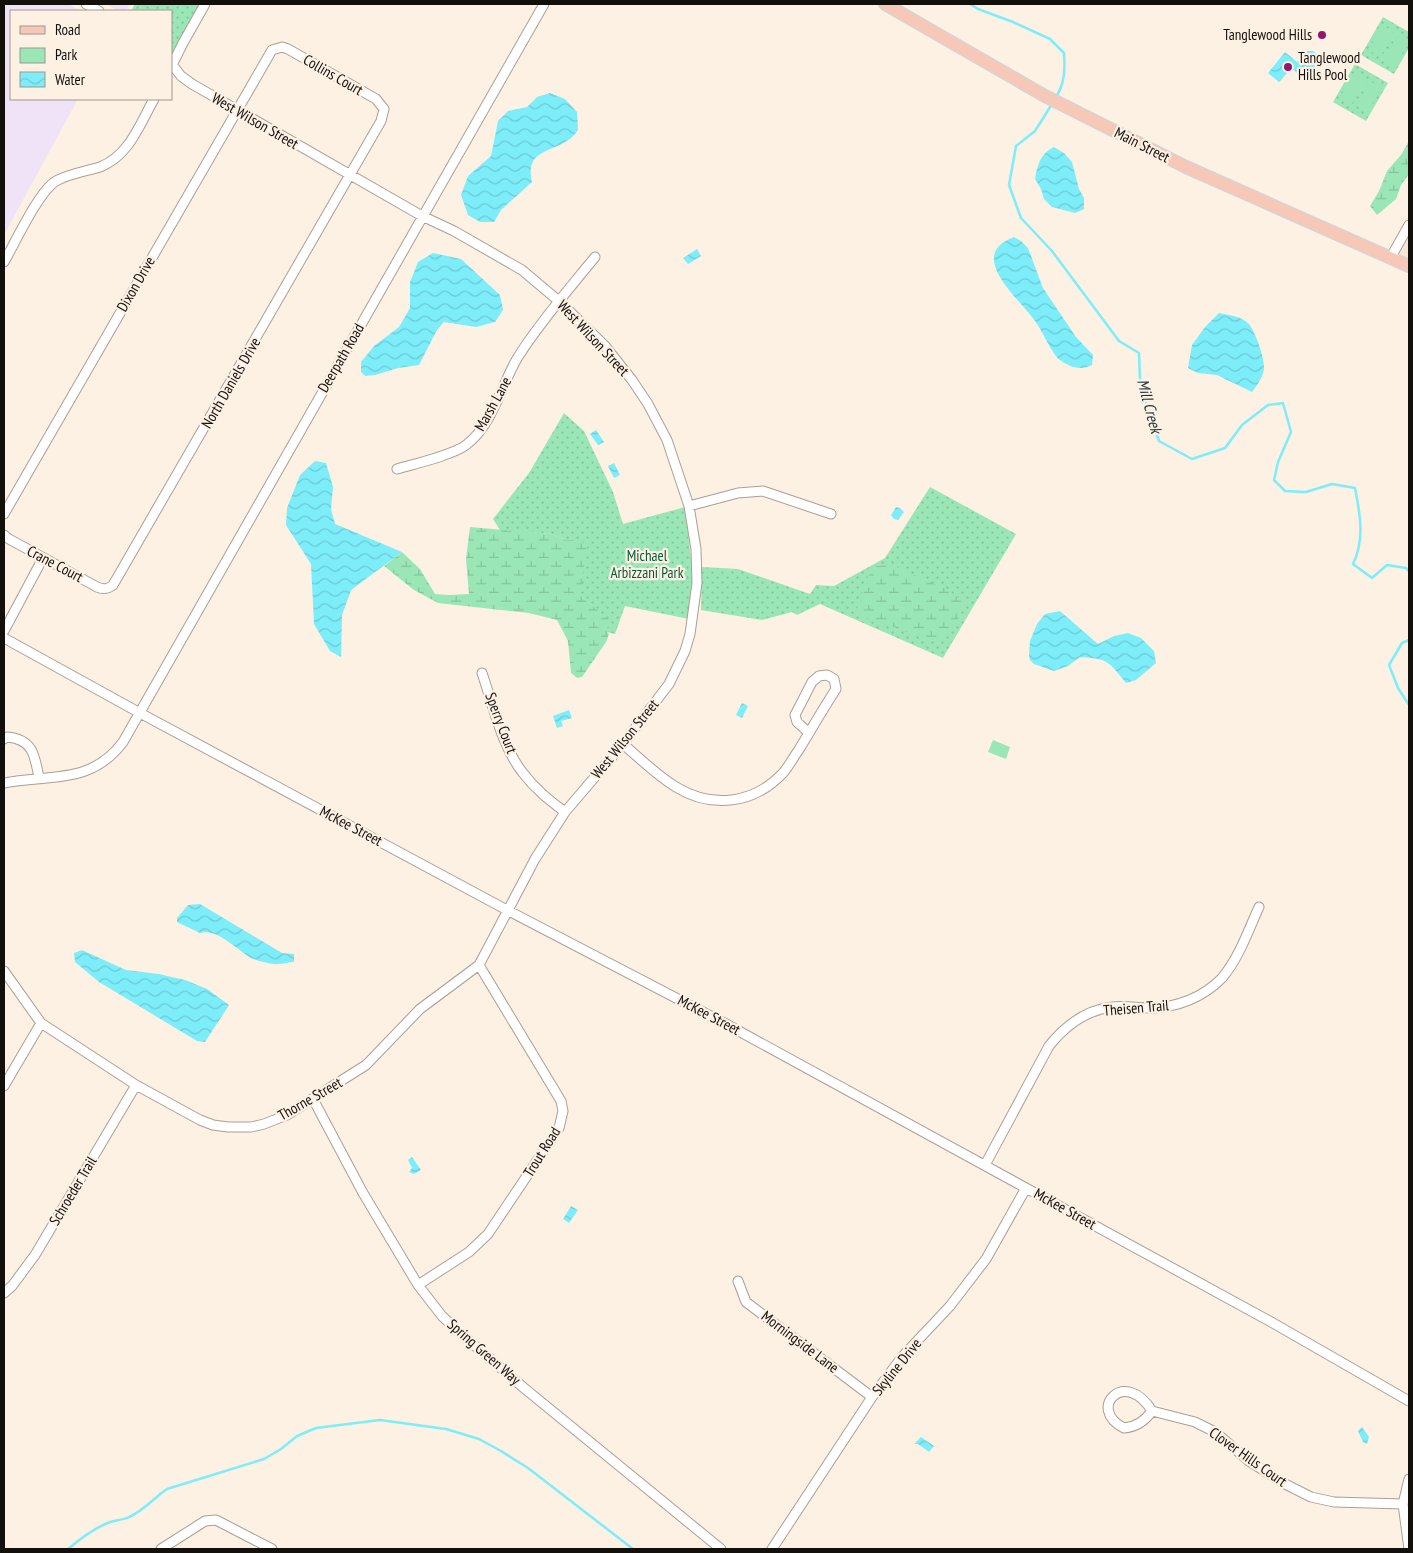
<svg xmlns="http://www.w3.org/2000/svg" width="1413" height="1553" viewBox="0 0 1413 1553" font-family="'PT Sans Narrow',sans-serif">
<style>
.commercial{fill:#f1e3f7}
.built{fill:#f8e6d3}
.green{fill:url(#green-dots)}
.wetland{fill:url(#wetland-marsh)}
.pitch{fill:#9ae6b7}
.water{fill:url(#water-waves)}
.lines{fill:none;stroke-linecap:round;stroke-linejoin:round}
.stream{stroke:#7dedfa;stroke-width:2.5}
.minor-casing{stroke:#ab9f93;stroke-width:11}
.major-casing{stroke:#d5d4d3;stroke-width:14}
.minor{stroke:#fff;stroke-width:9}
.major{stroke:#f7c8b7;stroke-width:11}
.poi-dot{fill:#95146d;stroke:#fdf1e4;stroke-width:2}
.labels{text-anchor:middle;stroke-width:4.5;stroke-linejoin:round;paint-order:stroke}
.poi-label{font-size:15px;fill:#130f0b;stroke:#fdf1e4;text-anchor:end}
.street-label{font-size:15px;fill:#130f0b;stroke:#fdf1e4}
.park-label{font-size:15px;fill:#085a35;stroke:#fdf1e4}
.water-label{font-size:16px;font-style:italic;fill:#1a3437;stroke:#fdf1e4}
</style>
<defs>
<pattern id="green-dots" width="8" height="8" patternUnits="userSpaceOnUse" patternTransform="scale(1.25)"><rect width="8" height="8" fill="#9ae6b7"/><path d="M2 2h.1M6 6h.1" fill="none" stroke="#84c49c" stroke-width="1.8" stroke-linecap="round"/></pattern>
<pattern id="wetland-marsh" width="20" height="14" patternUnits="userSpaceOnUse" patternTransform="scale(1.25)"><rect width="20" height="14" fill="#9ae6b7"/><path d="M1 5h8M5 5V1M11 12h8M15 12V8" fill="none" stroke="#84c49c"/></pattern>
<pattern id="water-waves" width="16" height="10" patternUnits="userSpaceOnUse" patternTransform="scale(1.25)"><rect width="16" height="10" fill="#7dedfa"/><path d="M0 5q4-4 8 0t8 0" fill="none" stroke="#6bcad5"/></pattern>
</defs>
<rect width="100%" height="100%" fill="#fdf1e4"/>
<path class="commercial" d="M4 4H68L81 11H11V99H78L4 235Z
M106 4H130L126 11H119Z"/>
<path class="built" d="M1409 231V261L1397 256Z"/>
<path class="green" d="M135 4H205L171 63V11H131Z
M1383 17 1409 32V48L1394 74 1361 55Z
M1355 64 1388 83 1366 121 1333 102Z
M564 413 584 431 613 492 623 524 685 507 691 559 693 584 689 619 625 606 615 634 607 632 591 605 580 595V540H566L551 534 500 530 493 519 529 473Z
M930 487 1016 534 943 658 820 604 797 615 792 612 762 620 701 610 702 567 738 569 810 594 816 585 834 586 885 558Z"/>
<path class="wetland" d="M1409 141V174L1401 185 1396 199 1377 215 1370 206 1379 191 1387 171 1401 155Z
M470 527 551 534 566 540H580L587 546 580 595 609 620 607 632 609 634 606 642 582 677 577 678 571 673 568 641 557 620 529 613 438 603 414 590 384 566 402 552 420 569 435 594 449 595 469 594 466 559Z
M892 565 948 590 965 603 954 627 946 637 931 641 891 626 875 623 856 611 863 596 861 588 875 566Z"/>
<path class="pitch" d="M1383 25 1394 32 1380 57 1368 50Z
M1398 35 1409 41 1395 66 1383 59Z
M1355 72 1367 79 1352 104 1340 97Z
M1370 81 1382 88 1367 113 1356 106Z
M993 740 1010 747 1006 759 988 752Z"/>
<path class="water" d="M1307 51H1313L1318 55 1319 61 1317 66 1312 69 1305 66 1298 74 1294 70 1289 71 1279 82 1268 73 1285 52 1297 62Z
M550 93 565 99 577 112 578 130C575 134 571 139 567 141 547 153 525 152 532 182L501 210 494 222H480L468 215 461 195 468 176 491 156 498 121 508 111 527 107 537 97Z
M1054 147 1064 153 1072 162 1079 189 1084 198V209L1075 213 1052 207 1044 199 1041 189 1035 179C1038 164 1040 154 1054 147Z
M1014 237 1021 241 1028 248 1043 288 1076 337 1093 355 1092 365C1080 371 1070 367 1060 360 1052 354 1042 330 1035 321 1019 298 965 255 1014 237Z
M697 249 701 256 688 264 683 258Z
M433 253 461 259 500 295 503 310 495 322 476 327 444 322 437 330 419 365 398 368 375 375 365 376 361 372V362L374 346 399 327 410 308V282L418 262Z
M1219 313C1228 315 1241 316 1248 323 1255 330 1264 357 1264 367 1264 376 1257 385 1252 392L1217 375 1198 373 1188 368 1192 345 1205 327Z
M596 430 604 442 598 445 590 434Z
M315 461 326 463 333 487 331 509 335 524 402 552 351 590 342 615 341 657 330 651 314 624 311 564 286 525 287 508 300 475Z
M614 463 620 475 614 478 608 466Z
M896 507 900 508 904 512 898 520 894 519 891 515Z
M1060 611 1098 644 1114 636 1128 633 1141 638 1154 651 1156 663 1136 680 1126 683C1108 661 1109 659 1080 657L1068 666 1054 671 1034 664 1030 660 1029 655 1030 641 1037 624 1045 614Z
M742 703 748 706 742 718 736 715Z
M569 710 572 718 561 721 563 726 557 728 553 716Z
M200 904 282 953 294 954V962C288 962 284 964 278 964 274 965 255 960 251 958 237 950 218 928 200 933L177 922V918L188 905Z
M82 950 126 970 159 974 185 980 207 989 229 1005 205 1042 197 1041 99 982 75 962 74 953Z
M412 1157 421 1170 414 1174 409 1172 412 1168 408 1160Z
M571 1206 578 1210 569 1223 563 1219Z
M1362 1427 1369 1437 1367 1444 1363 1442 1358 1431Z
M921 1437 934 1446 929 1452 918 1444H914Z"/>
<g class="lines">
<path class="stream" d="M970 4 978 9 1013 22 1050 39 1064 53C1065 69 1065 83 1056 97
M1052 104 1035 131 1016 146 1009 185 1021 218 1052 251 1119 341 1139 353 1140 380 1147 407 1159 441 1192 459 1225 448 1242 425 1268 405 1283 403 1291 432 1278 462 1274 480 1285 491 1306 492 1332 484 1355 488C1360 513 1365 540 1353 564L1372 578 1387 565 1406 568 1409 571
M1409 640 1402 643 1389 665 1398 688 1409 705
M68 1549C81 1538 94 1528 110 1522 116 1520 123 1520 129 1517 143 1511 154 1498 167 1489L264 1459 281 1449 297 1436 316 1428 380 1420 446 1429 479 1439 501 1451 528 1468 633 1549"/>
<g class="minor-casing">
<path id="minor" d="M86 4 99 11
M171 67 183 43 205 4
M1391 257 1409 225
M4 262C15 243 39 191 56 181 68 174 87 171 100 167 129 156 140 124 154 99
M397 469C414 464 453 455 466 445 493 425 501 385 518 357 539 323 570 288 595 257
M689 506 738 493 763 491 831 514
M4 514 272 50 282 47 288 49 376 99 384 109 381 121 113 585C108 589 104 590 97 587L9 539 4 535
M4 631 43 558
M4 638 140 713 507 910 726 1024 1273 1323 1409 1401
M482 673C493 705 502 747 523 773 535 789 549 800 565 812
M4 739 7 737C33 739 35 756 39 778
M623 744C639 758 659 777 676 787 712 809 754 804 783 773 789 766 793 758 798 751 811 730 823 709 836 689L834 679 827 675 819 676 812 682 795 715 797 722 809 733
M4 783C50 774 91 785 123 742L544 4
M4 971 41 1023 136 1085 200 1120 213 1125 228 1127H251L264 1124 287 1115 366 1065 420 1009 479 965 535 859 565 812 623 744 669 684 685 651 690 634 697 583 696 549 689 506 667 440 648 404 632 380 605 346 560 302 522 270 454 231 422 216 192 84 181 76 171 63
M4 1086 41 1023
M313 1099 363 1193 418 1285 442 1316 460 1333 524 1388 721 1549
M985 1165 1049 1046C1065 1026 1086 1010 1112 1007 1125 1005 1137 1008 1150 1008 1176 1008 1204 997 1222 978 1239 958 1248 931 1259 907
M738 1281 746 1302 872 1397
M418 1285 469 1252 488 1234 559 1128 563 1111 561 1101 479 965
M4 1293 12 1286 35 1255 136 1085
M1152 1411C1145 1421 1136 1427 1124 1428 1086 1409 1125 1367 1152 1411L1195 1422 1215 1432 1249 1461 1285 1484 1311 1497 1334 1502 1403 1504
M161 1549 205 1521 216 1520 272 1549
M772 1549 872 1397 902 1357 950 1306 986 1259 1026 1188
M1409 1549 1403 1504 1409 1479"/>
</g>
<g class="major-casing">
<path id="major" d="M885 4 1045 96 1186 167 1409 266"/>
</g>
<use href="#minor" class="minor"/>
<use href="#major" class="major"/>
</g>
<g class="poi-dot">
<circle cx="1322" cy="35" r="5"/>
<circle cx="1288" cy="67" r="5"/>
</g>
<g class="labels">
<g class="poi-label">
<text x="1312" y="40">Tanglewood Hills</text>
<text x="1298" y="63" text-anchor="start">Tanglewood<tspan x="1298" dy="17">Hills Pool</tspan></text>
</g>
<g class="street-label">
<text transform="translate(333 75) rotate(30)" y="5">Collins Court</text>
<text transform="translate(255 121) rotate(30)" y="5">West Wilson Street</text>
<text transform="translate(1142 145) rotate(27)" y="5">Main Street</text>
<text transform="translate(136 284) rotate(-60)" y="5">Dixon Drive</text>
<text transform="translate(593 338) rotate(47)" y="5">West Wilson Street</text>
<text transform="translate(341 358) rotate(-60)" y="5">Deerpath Road</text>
<text transform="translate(231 383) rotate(-60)" y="5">North Daniels Drive</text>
<text transform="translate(493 404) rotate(-61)" y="5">Marsh Lane</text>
<text transform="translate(55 564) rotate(28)" y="5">Crane Court</text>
<text transform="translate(501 723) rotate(69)" y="5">Sperry Court</text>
<text transform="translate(625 739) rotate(-51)" y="5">West Wilson Street</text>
<text transform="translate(351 826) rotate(28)" y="5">McKee Street</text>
<text transform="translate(1136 1008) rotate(-5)" y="5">Theisen Trail</text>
<text transform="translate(709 1015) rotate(28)" y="5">McKee Street</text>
<text transform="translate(310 1099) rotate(-30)" y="5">Thorne Street</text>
<text transform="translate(542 1152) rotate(-58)" y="5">Trout Road</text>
<text transform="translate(73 1191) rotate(-59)" y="5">Schroeder Trail</text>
<text transform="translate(1065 1209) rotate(29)" y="5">McKee Street</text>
<text transform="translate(800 1342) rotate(37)" y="5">Morningside Lane</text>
<text transform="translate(484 1352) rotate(41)" y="5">Spring Green Way</text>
<text transform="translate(897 1367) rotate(-51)" y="5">Skyline Drive</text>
<text transform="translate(1248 1457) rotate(35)" y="5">Clover Hills Court</text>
</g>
<g class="park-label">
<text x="647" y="561">Michael<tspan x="647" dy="17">Arbizzani Park</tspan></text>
</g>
<g class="water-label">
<text transform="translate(1150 406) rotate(75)" y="6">Mill Creek</text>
</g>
</g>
<rect width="1413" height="1553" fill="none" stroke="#130f0b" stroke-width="10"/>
<rect x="10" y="10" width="162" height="90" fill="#fdf1e4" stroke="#9f978d"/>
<rect x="20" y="26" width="25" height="8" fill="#f7c8b7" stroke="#9f978d"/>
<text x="55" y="35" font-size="15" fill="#130f0b">Road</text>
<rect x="20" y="48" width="25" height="15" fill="#9ae6b7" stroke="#9f978d"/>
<text x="55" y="60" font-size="15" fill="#130f0b">Park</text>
<rect x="20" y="72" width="25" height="15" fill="url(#water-waves)" stroke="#9f978d"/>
<text x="55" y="85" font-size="15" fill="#130f0b">Water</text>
</svg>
